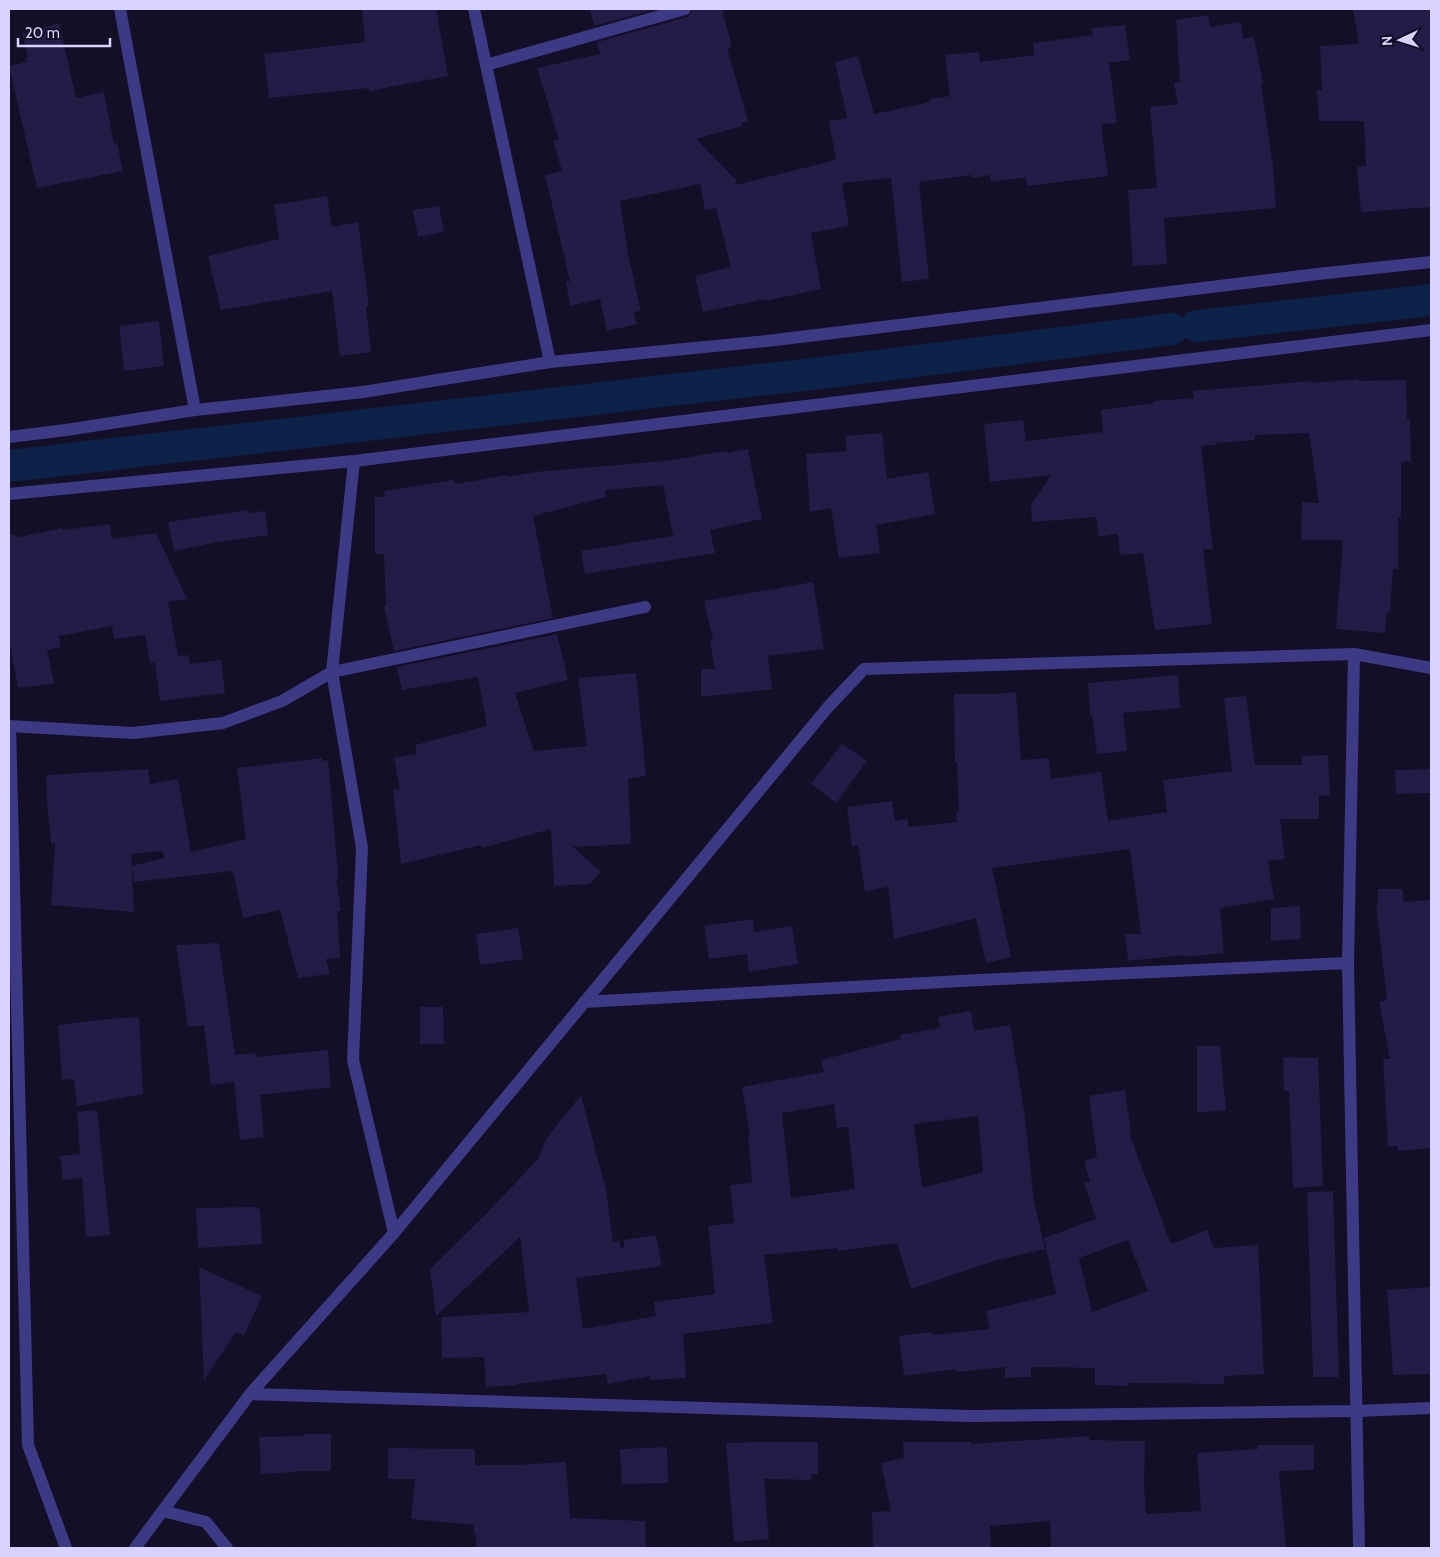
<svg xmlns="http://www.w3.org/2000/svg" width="1440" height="1557" viewBox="0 0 1440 1557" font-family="Cabin,sans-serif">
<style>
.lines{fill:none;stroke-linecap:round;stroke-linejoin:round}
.canal{stroke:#0c2248;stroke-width:32}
.building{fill:#241b47;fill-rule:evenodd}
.lane{stroke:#3d3a85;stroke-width:12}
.street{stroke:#3d3a85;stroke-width:12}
</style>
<rect width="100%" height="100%" fill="#130f26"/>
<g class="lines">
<path class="canal" d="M1197 326 1431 300
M9 466 829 372 1172 329"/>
</g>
<path class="building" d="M362 9H436L448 76 369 91V88L269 98 264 54 365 42Z
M590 9H656L594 26Z
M693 9H722L732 47 727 48 748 121 741 123 742 126 696 139 736 180V185L836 160 829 121 847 118 835 62 858 56 874 114 931 102 930 99 950 96 945 55 979 52 980 62 1034 55 1033 43 1093 35 1092 28 1125 25 1130 60 1109 63 1117 123 1101 124 1108 176 1027 186 1026 177 991 182 990 175 972 178 971 175 919 182 929 279 902 282 891 178 842 183 849 226 811 233 821 289 765 301V299L703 312 695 276 731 267 716 208 705 210 700 184 620 201 628 254 641 311 634 312 637 324 607 331 600 299 570 306 566 282 570 281 545 175 562 171 553 141 559 139 537 68 600 54 597 42 687 17 691 14Z
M1353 9H1431V207L1361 212 1357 167 1366 166 1364 121H1319L1317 90H1322L1320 46 1359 44Z
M1208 15 1210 27 1241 22 1243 39 1254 37 1263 84H1261L1273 166 1276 208 1164 218 1167 264 1133 266 1128 190 1157 188 1150 107 1178 104 1174 83 1180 82 1176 20Z
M59 23 76 98 104 92 114 144 117 143 123 171 37 188 9 66 27 62 26 58 28 57 22 33Z
M327 196 332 227 358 222 369 306 366 307 371 352 340 356 332 291 221 310 208 256 279 239 274 205Z
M439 206 444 232 418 237 413 210Z
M159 321 164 366 124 371 119 326Z
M1358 379 1359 381 1406 380 1407 419H1410L1411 461 1401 462V518H1398V569H1393L1390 612H1387L1385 633 1336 629 1343 540H1301L1302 502 1319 503 1309 433 1255 435V440L1216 443V445L1201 446 1213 549H1203L1212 624 1155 630 1143 553 1120 555 1118 536 1117 534 1099 537 1096 517 1032 522 1031 505 1051 475 990 482 984 424 1023 420 1026 441 1103 432 1101 410 1154 403V401L1194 398 1193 391 1313 381V383Z
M882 433 887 479 928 472 935 514 876 525 880 553 839 558 831 508 810 512 806 454 847 451 845 436Z
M748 449 762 519 710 530 715 553 585 574 581 551 673 536 663 485 605 490 606 497 533 516 553 618 394 651 384 606H386L384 554H375V497H385L384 491 454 480 455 484 507 475V477L535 472 665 461 727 451 728 453Z
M248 510V513L265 511 268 535 217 542 174 551 168 522Z
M110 524 112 539 156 533 187 599 168 602 178 656 188 655 190 664 221 660 225 693 160 701 155 663H150L145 635 114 639 112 626 59 636 61 647 47 650 54 683 30 687V686L18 688 9 640V534L20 537 62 528 63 530Z
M813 582 824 649 768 656 772 689 701 697V669H715L710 641 713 640 704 601Z
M557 634 568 680 515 693 534 751 587 746 578 678 636 673 646 776 628 779 631 844 573 847 601 872 590 884 554 886 551 829 482 848 481 845 401 864 393 790 400 789 394 758 417 754 415 745 487 726 478 677 402 690 397 667Z
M1178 675 1180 708 1123 713 1127 751 1097 754 1092 715H1090L1088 683Z
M1016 692 1021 760 1049 758 1051 779 1101 772 1108 821 1167 812 1163 780 1232 771 1224 698 1246 696 1255 765H1302V756L1328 755 1330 795 1319 796V819H1280L1285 859 1268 861 1274 899 1220 908 1224 953 1185 957V955L1128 961 1125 934H1141L1130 849 992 868 1011 957 986 963 976 918 894 939 888 887 865 891 858 845 852 846 847 807 892 801 895 821 907 819 909 827 957 822 956 812H959L957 762H955L954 694H995Z
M842 744 867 761 836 803 811 784Z
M322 758V761L328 760 338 872V879H336L341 911H337L340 958 326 959 330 974 298 978 280 910 243 918 233 871 134 882 132 866 164 858 163 851 131 854 134 912 51 905 55 843H51L47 802 46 775 148 769 150 784 178 779 191 852 246 839 237 768Z
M1431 769V793L1396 794 1395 770Z
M1378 889H1403V902L1431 900V1148L1398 1151V1146L1388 1147 1383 1059H1390L1379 1002 1387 1000 1376 905H1378Z
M1300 906 1301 939 1271 941V908Z
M753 919 754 932 792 926 798 964 749 972 747 954 709 959 704 926Z
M518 928 523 959 480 965 476 934Z
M219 943 235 1055 256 1053V1057L328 1050 331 1087 260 1095 264 1137 240 1140 234 1082 211 1085 204 1025 188 1027 176 945Z
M420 1007H443L444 1044H420Z
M971 1011 974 1031 1010 1025 1024 1110 1034 1201 1045 1249 997 1260 911 1289 897 1243 837 1251V1248L764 1255 773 1323 683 1334 686 1378 650 1380V1376L608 1384 606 1374 517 1384V1385L486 1387 484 1357 442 1358 441 1317 529 1312 520 1237 436 1316 430 1269 486 1214 538 1159 546 1139 581 1095 606 1190 613 1242 619 1241 621 1248H624V1240L656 1235 662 1266 576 1278 583 1329 656 1316 654 1302 715 1294 708 1226 734 1223 730 1185 752 1183 748 1136 750 1135 742 1087 824 1072 821 1060 901 1039 900 1035 940 1028 938 1017ZM834 1104 837 1128 848 1127 855 1189 791 1198 782 1113ZM978 1116 983 1172 922 1188 914 1124Z
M139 1017 143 1094 77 1106 74 1079 62 1080 58 1025 108 1019Z
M1197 1046H1220L1226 1110 1197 1113Z
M1283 1057 1318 1058 1323 1186 1293 1188 1289 1091H1284Z
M1125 1090 1131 1132 1129 1133 1171 1244 1207 1230 1214 1248 1258 1245 1264 1374 1224 1376V1384L1128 1383V1386L1095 1385V1368L1031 1367V1377L1005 1378V1367L956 1372V1369L904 1376 899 1336 931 1332 932 1335 990 1329 986 1311 1056 1294 1044 1238 1096 1219 1084 1183 1090 1181 1084 1161 1097 1157 1089 1096ZM1128 1240 1148 1291 1092 1312 1079 1258Z
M97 1110 110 1235 86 1237 82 1178 63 1180 60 1156 80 1154 77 1112Z
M1333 1191 1339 1377H1313L1307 1192Z
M258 1207V1209H260L262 1244 198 1248 196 1208Z
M199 1267 262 1296 244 1336 236 1332 204 1380Z
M1431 1287V1374L1393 1375 1387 1290Z
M304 1434H331V1471H294L295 1472 261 1474 259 1437 304 1436Z
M1089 1436V1440L1145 1441 1144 1487 1146 1514 1201 1511 1197 1453 1258 1449V1445H1314V1470L1279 1471 1286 1548H1051L1050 1521 990 1526 991 1548H873L872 1512 891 1511 881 1463 904 1458 903 1442H971L970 1444Z
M762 1442H818V1474H811V1480L764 1479 769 1539 734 1542 726 1443Z
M667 1447 668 1483 622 1484 620 1449Z
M388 1448 475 1449V1465H514L566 1462 570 1518 645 1521 646 1548H476V1534H474V1525L411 1519 415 1479H388Z"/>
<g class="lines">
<path class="lane" d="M332 672 645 607"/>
<path class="street" d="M120 9 195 410
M474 9 550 362
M486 65 685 9
M9 437 66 430 195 410 363 392 550 362 767 341 1318 274 1431 262
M354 461 332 672 362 848 353 1060 394 1233
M9 494 354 461 1431 330
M1354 654 1348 963 1359 1548
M9 726 133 733 223 723 282 701 332 672
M10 726 28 1445 66 1548
M584 1002 979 980 1348 963
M250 1394 970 1416 1356 1411 1431 1408
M163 1511 206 1522 227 1548
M135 1548 250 1394 394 1233 828 707 864 669 1354 654 1431 668"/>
</g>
<rect width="1440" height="1557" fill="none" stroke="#d9d4ff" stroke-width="20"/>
<g transform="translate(1400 40) rotate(266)" stroke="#130f26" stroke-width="4" paint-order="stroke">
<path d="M0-4L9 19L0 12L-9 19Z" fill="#d9d4ff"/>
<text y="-8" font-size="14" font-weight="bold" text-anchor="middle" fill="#d9d4ff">N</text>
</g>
<path d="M18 38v8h92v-8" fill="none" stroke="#d9d4ff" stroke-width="2.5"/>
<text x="25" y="38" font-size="15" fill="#d9d4ff" stroke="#130f26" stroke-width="4" paint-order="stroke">20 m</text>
</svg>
